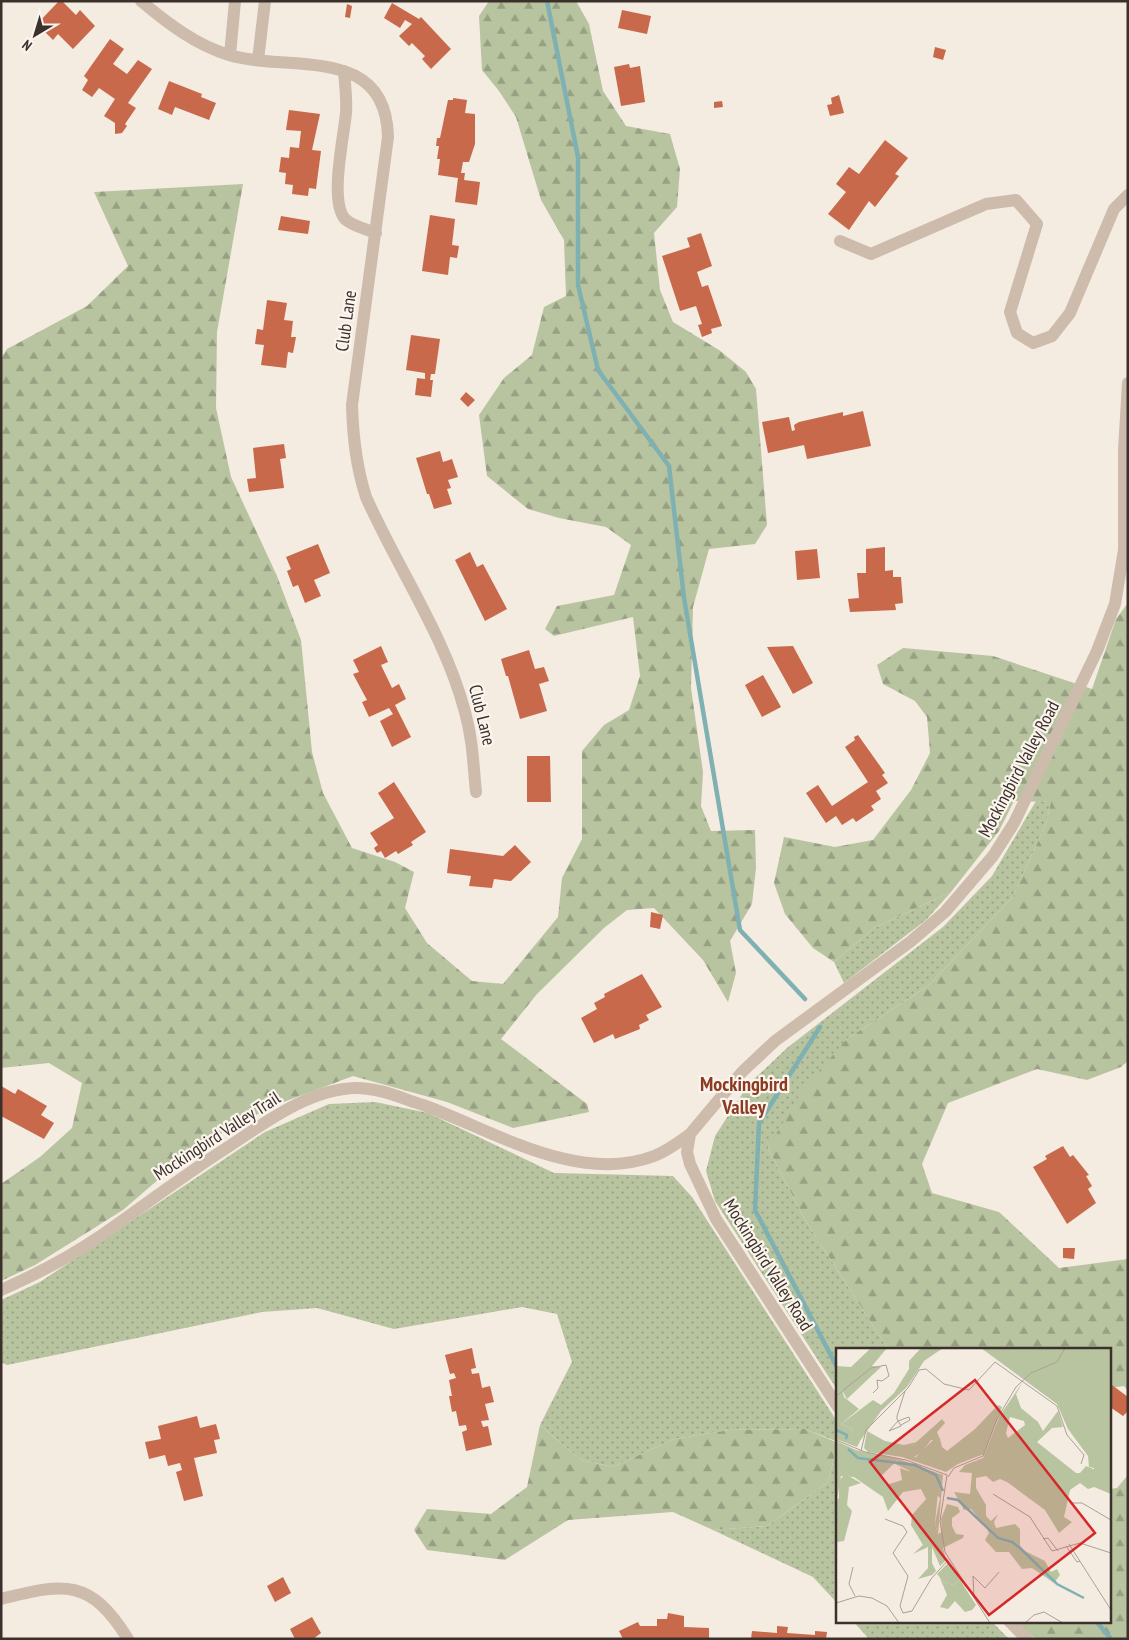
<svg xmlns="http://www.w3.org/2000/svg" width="1129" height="1640" viewBox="0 0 1129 1640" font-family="'PT Sans Narrow',sans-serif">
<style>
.green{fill:url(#green-dots)}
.forest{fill:url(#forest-firs)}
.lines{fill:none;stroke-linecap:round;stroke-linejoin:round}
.stream{stroke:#7fb0b2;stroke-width:4.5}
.building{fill:#c8694b}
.minor{stroke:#cdbbac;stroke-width:12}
.labels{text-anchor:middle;stroke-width:4.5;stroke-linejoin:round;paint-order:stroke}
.street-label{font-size:18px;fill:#3b302b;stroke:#fbf5ee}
.quarter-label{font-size:20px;font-weight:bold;fill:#8c3b22;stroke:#fbf5ee}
.inset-river{fill:none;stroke:#7fb0b2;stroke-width:2.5}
.inset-road{fill:none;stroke:#aaa098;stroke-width:1}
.view{fill:#d62828;fill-opacity:0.15;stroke:#d62828;stroke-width:2.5}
.inset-edge{fill:none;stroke:#3b302b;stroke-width:2.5}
</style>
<defs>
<pattern id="green-dots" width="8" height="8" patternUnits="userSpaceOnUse" patternTransform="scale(1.25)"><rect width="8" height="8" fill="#b8c4a0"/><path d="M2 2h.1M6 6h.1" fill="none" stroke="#97a083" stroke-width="1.8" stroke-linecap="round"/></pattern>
<pattern id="forest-firs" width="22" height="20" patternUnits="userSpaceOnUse" patternTransform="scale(1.25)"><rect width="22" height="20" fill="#b8c4a0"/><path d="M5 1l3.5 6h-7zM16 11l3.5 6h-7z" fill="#97a083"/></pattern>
</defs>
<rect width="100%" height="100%" fill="#f4ebe1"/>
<path class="green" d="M1036 801 1051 802 1046 824 1012 898 928 986 847 1039 768 1148 804 1218 888 1349H838V1391L715 1201 706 1171 715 1136 748 1085 787 1048 943 927 992 876Z
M951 892 926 920 844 983 834 962 874 928Z
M375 1102 428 1113 554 1173 673 1176 692 1197 838 1423V1442L805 1429 729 1430 674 1439 613 1467 581 1460 540 1425 572 1362 557 1314 522 1307 394 1329 317 1308 262 1312 7 1365 1 1362V1300L40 1282 265 1132 329 1104Z
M838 1443V1604L813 1577 713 1530 767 1526 828 1482Z
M853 1621H991L1009 1639H869Z"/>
<path class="forest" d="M489 1H576L589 24 603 91 626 126 670 134 680 169 677 207 654 233 660 290 673 322 719 350 746 372 756 389 767 525 755 544 709 549 693 607 691 688 703 772 701 806 711 831 755 830 756 868 752 904 730 941 736 973 728 1002 703 960 654 908 627 910 604 928 537 994 501 1039 587 1104 589 1112 513 1128 447 1102 353 1076 273 1106 196 1147 123 1210 35 1265 1 1281V1184L40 1157 72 1128 82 1083 49 1063 1 1068V358L7 349 87 306 128 266 94 192 243 184 217 332 216 408 231 477 277 576 301 640 312 752 323 793 352 848 395 862 414 872 405 908 427 943 472 981 503 984 558 917 562 878 582 839V751L604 725 629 710 640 676 633 617 554 636 545 629 557 606 614 595 631 545 606 527 559 518 528 509 487 476 479 415 504 378 532 355 544 307 566 296 564 240 541 200 516 117 499 91 482 70 479 16Z
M1128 603V1061L1121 1067 1087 1080 1037 1069 948 1103 922 1164 932 1193 999 1212 1059 1268 1128 1259V1391L1124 1386 1110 1388V1349H888L804 1218 768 1148 803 1089 847 1039 928 986 1012 898 1046 824 1051 802 1014 801 999 831 951 892 874 928 834 962 813 948 785 914 774 883 784 837 835 847 873 840 911 790 930 753 927 717 915 701 883 684 877 665 903 648 993 656 1092 689 1116 619Z
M540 1425 581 1460 613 1467 674 1439 729 1430 805 1429 838 1443 828 1482 767 1526 713 1530 673 1512 568 1520 505 1560 427 1550 414 1530 427 1509 491 1514 527 1487Z
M1128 1475V1639H1035L1017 1621H1110V1489L1117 1488Z"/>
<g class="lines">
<path class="stream" d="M547 1 578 157V285L598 370 669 466 684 598 740 930 805 999
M820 1027 759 1123 755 1210 838 1369
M1096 1621 1111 1639"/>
</g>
<path class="building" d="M59 1H62L76 15 80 10 95 26 73 49 58 34 53 40 37 24Z
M392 3 419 19 421 17 451 49 431 69 422 59 425 56 412 43 409 46 399 36 412 24 405 20 400 28 384 18Z
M347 4 352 6 350 18 345 17Z
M622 10 651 16 647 34 618 28Z
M110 39 124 49 113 64 127 74 138 60 152 69 128 103 136 108 125 124 127 126 122 133 115 134V123L104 116 115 99 99 88 92 97 82 90 88 80 84 76Z
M935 47 946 50 943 60 933 57Z
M629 64 630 68 640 66 645 102 621 106 614 67Z
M169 81 202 94 201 97 216 103 209 120 175 107 172 115 158 109Z
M839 95 844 113 830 116 827 105 832 104 831 98Z
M453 98 467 100 465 113 475 114V144L469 162H463L461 173H465L464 180 480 182 477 205 455 202 458 178 438 175 440 159H437L439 146H436L437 138H440L448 100H453Z
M722 101 723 107 714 108V102Z
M289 110 320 114 312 150 321 151 316 189 309 188 308 196 292 194 293 185 285 184 286 173 279 172 281 157 289 158 290 147 299 148 301 131 286 130Z
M885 140 908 158 895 174 899 176 875 207 869 201 849 230 828 214 846 192 836 184 849 167 859 174Z
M430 215 455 219 452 245 459 246 457 258 450 257 448 275 422 271Z
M281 216 310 221 308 234 278 230Z
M701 233 712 266 697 272 702 287 708 285 722 326 711 329 712 333 702 337 698 325 702 324 696 306 680 311 662 256 690 247 687 238Z
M267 300 287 303 284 320 293 321 291 337H296L293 353 288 352 286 368 261 365 264 345 255 344 257 329 263 330Z
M411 335 440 339 435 374H431L430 380H433L431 397 415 395 417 378 425 379V373L406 370Z
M466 392 475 400 468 407 460 399Z
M863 411 871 446 807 459 804 445 768 453 762 422 789 417 792 431 795 430 794 425 799 422 843 412V416Z
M284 444 286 458 280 459 284 488 249 492 247 479 256 478 253 448Z
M440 451 443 462 452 459 458 477 448 480 451 488 447 489 452 504 434 509 429 494H427L416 458Z
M318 544 330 573 314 580 321 596 305 603 298 585 293 587 287 571 291 569 286 557Z
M885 547V571L893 570V577H901L903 603 895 604 896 610 850 612 848 599 859 598 857 573H866V549Z
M817 549 820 578 797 580 795 551Z
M470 552 477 567 483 564 507 609 485 621 455 560Z
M381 646 388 662 381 665 392 688 399 684 406 699 395 705 411 737 392 747 380 721 393 714 389 708 369 717 362 702 367 700 353 674 359 672 353 660Z
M793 646 813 683 793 694 767 647Z
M529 650 535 669 544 667 549 681 539 684 547 711 520 719 508 676H506L501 659Z
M763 675 781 707 762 717 745 685Z
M858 735 885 773 882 775 888 783 876 791 881 799 871 806 874 810 856 822 853 818 842 825 836 816 826 823 806 793 818 785 832 806 868 782 845 747 855 740 854 737Z
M527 756H550L551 802H527Z
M394 782 426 832 411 842 413 845 398 854 396 851 385 858 381 851 377 853 374 848 378 845 370 833 394 818 378 793Z
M515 845 531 862 511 881 494 879 492 888 469 886 471 876 447 873 450 849 503 856Z
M651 912 663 915 660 929 650 927Z
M642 974 662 1007 646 1015 649 1020 639 1025 640 1029 615 1039 613 1034 594 1043 581 1018 597 1009 594 1003 605 997 604 994Z
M1 1086 15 1094 18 1089 47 1106 41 1115 54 1123 44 1139 1 1116Z
M1063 1146 1070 1157 1073 1155 1089 1175 1086 1176 1092 1186 1088 1189 1096 1203 1067 1224 1033 1167 1047 1159 1045 1156Z
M1063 1248H1075L1074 1259 1063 1258Z
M472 1348 476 1368 471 1369 472 1374 479 1373 482 1388 490 1386 494 1402 485 1404 489 1420 481 1421 483 1427 488 1426 492 1445 466 1451 462 1432 467 1430 466 1425 459 1426 456 1411 452 1412 449 1396H452L449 1380 456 1378 454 1373 450 1374 445 1355Z
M1112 1385 1128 1397V1411L1123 1416 1110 1407Z
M197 1416 200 1428 216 1424 220 1439 214 1440 217 1453 194 1458 203 1496 184 1501 176 1472 182 1470 180 1463 168 1466 165 1455 149 1459 145 1442 161 1439 158 1426Z
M283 1577 291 1593 275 1602 267 1586Z
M668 1613 684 1616V1627L709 1628V1639H623L619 1631 638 1622 640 1626H657V1619H667Z
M312 1617 321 1633 313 1639H295L290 1629Z
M777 1626 788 1627 787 1633 815 1635V1631L827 1632 826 1639H751L752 1631 777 1633Z"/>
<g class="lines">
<path class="minor" d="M141 1C167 23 196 45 229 55 289 73 386 43 388 137L352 405C353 438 356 466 366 497 398 569 445 636 465 712 473 741 473 763 476 792
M230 55 235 1
M258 60 265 1
M344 71C345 85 347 99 346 113 344 136 329 201 345 219 352 226 366 229 376 233
M840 241 871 254 986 204 1016 200 1037 224 1010 312 1017 333 1033 343 1052 336 1070 313 1114 209 1128 195
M1 1290C35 1275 68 1258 99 1237 142 1207 184 1175 228 1147 266 1122 309 1089 356 1088 380 1088 401 1098 423 1105 492 1130 578 1185 654 1156 667 1151 678 1143 690 1134
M838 1407 716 1219 690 1164 687 1152 690 1134 742 1072 775 1041 910 942 945 912 993 856 1014 823 1097 651 1115 604 1124 550V450L1128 383
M1 1599C65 1583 90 1578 128 1639
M1009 1621 1027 1639"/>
</g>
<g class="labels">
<g class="street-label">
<text transform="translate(346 321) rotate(-82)" y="6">Club Lane</text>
<text transform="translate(482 715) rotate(76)" y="6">Club Lane</text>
<text transform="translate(1019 769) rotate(-62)" y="6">Mockingbird Valley Road</text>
<text transform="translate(217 1136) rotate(-33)" y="6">Mockingbird Valley Trail</text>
<text transform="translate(768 1265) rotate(58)" y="6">Mockingbird Valley Road</text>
</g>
<g class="quarter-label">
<text x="744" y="1091">Mockingbird<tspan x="744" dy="23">Valley</tspan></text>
</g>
</g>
<g transform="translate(836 1348)">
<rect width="275" height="275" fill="#f4ebe1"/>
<path d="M145 0H275V146L258 139V120L253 119 252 108 232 81 221 56ZM6 42 8 49 23 61 5 76 16 81 15 86 24 93 21 99 0 91V47ZM162 57 166 59 148 106 122 116 110 124 66 109 32 104 28 100 31 83 49 93 68 97 81 94 76 98 79 110 98 91H104L106 99 111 103 139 81ZM63 111 107 127 102 187 99 175 104 150 72 122 59 116ZM9 126 25 135 13 139 3 153V133ZM112 215 124 232 117 237 108 234 101 226Z" fill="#b8c4a0"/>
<path d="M35 0H51L36 18 45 19 11 51 6 42 0 47V18L15 19ZM85 0H107L88 13 71 39 45 63 24 93 14 89 16 81 5 76 37 52 45 57 58 45 73 21V13ZM186 35 180 46 185 60 202 74 207 83 222 63 227 79 216 80 201 94 240 125H244L250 118 262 123 258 139 252 141 244 135 234 142 228 169 236 174 223 185 209 162 171 134 164 131 157 134 150 128 140 130V140L150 157V168L155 173 162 166 158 174 160 180 179 176 184 181V198L189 203 209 213 215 224 221 221 224 227 218 235 196 220 186 221 173 204H160L149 192 153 185 150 179 135 161 128 162 118 144 134 146 136 125 123 124 129 117 147 110 163 69ZM174 69 188 73 189 77 172 90 170 85ZM106 71 109 75 101 84 104 91 95 92 86 104 75 111 76 98ZM0 93 20 102 63 111 46 127 50 137 66 132 64 120 103 134 99 175 102 186 106 184 105 171 111 156 122 159 124 164 116 170V178L120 186 128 187 127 190 107 200 110 212 104 218 96 199V215L100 223 96 227 82 231 92 220V199L77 206 87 197 75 177 76 167 90 151 85 141 67 144 52 163 47 149 18 129 5 128 1 152 13 139 11 157 16 163 8 193 0 194ZM102 225 108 234 117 237 124 232 140 257 136 262 129 264 119 253 112 261 104 259 111 247Z" fill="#b8c4a0" fill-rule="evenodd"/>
<path class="inset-river" d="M0 82 11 87 10 91M12 101 22 110 79 117 100 127 107 143M111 150 122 152 162 190 176 194 184 200 221 236 248 250"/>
<path class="inset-road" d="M0 48 35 20 50 17 53 28 46 33 41 32 42 40 37 45M65 77 74 72 73 69 62 73 53 83 65 78 64 76 62 73 61 71V68L69 43M0 92 29 104 70 112 111 127 104 173 109 204 154 275M25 103 30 82 72 40 83 22 90 21 108 36 133 42 159 14 221 58 231 87 248 107 245 116M112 129 118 120 147 108 161 71 180 39 195 25 221 14 229 0M157 146 194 169 216 203 244 195 275 205M235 155H246L275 172M49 171 67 178 71 184 57 205 72 228 64 258 67 265 76 263 95 231 112 212M207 191 212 190 222 203M233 196 275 262M230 198 241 214 244 213M17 219 13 236 19 248M138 250 137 228 149 240 163 224M0 255 23 248 36 250 51 258 63 275M189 275 198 267 208 264 227 275"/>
<path class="view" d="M139 32 259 185 153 267 34 114Z"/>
<rect width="275" height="275" class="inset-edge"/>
</g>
<rect width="1129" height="1640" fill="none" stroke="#3b302b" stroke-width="5"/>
<g transform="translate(35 35) rotate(218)" stroke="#fbf5ee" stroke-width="4" paint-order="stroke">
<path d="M0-4L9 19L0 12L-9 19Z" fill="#3b302b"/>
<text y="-8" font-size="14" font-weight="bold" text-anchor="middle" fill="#3b302b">N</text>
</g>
</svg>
